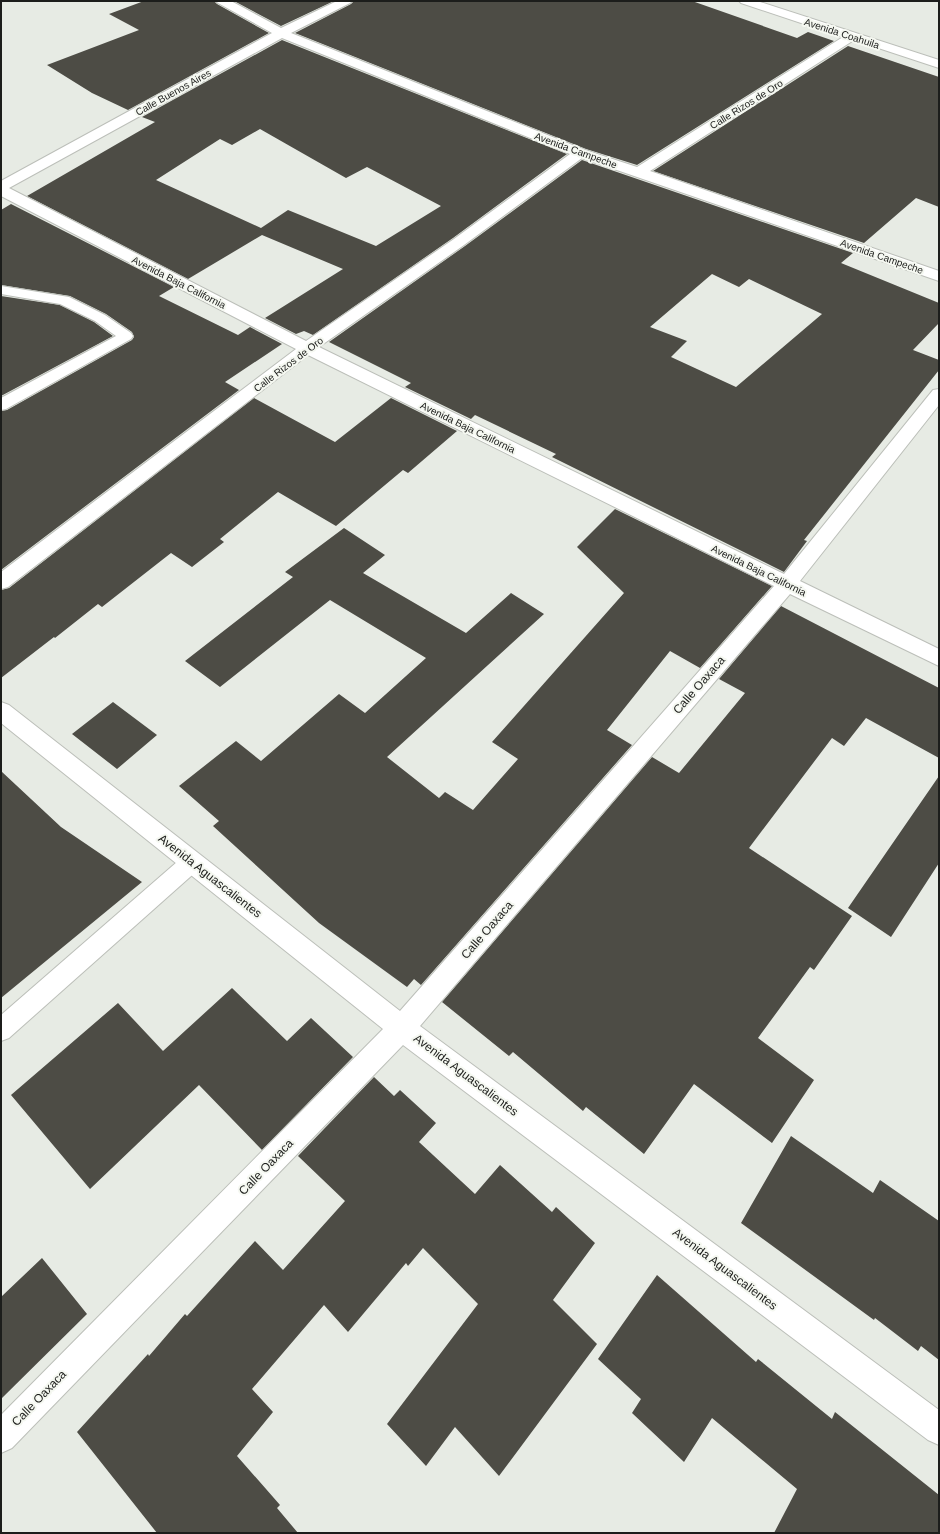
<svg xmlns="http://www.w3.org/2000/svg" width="940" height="1534" viewBox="0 0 940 1534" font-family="Helvetica,sans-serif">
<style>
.building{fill:#4d4c45;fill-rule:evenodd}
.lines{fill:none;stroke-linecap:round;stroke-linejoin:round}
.lane-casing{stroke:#bcbfb9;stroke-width:2}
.street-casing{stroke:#bcbfb9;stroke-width:2}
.lane{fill:#fff;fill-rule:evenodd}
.street{fill:#fff;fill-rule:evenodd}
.labels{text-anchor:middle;stroke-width:4;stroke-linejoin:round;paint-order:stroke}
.far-street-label{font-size:10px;fill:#1c1d1b;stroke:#f5f8f1}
.street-label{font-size:12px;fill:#1c1d1b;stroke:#f5f8f1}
</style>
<rect width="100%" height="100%" fill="#e7ebe4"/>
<path class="building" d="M144 1H214L217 4 269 33 128 110 92 93 47 65 139 30 109 14Z
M234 1H334L281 26Z
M354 1H692L797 38 808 32 834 41 637 165 586 149 295 33 351 4Z
M282 40 567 154 453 238 313 335 304 331 296 334 265 318 343 269 262 235 188 279 27 196 155 122 142 117ZM260 129 346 178 367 167 441 206 376 246 288 210 261 228 156 180 220 139 232 145Z
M848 46 939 77V207L916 198 864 243 653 171Z
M582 160 853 253 841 263 939 303V323L913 350 939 360V370L804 540 807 541 784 572 552 457 556 454 475 415 471 419 405 387 411 383 329 342 465 246ZM712 274 739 287 749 279 822 314 736 387 671 357 687 341 650 327Z
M11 204 174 287 159 296 238 335 250 327 282 344 225 382 239 390 1 570V411L7 410 132 340 134 337 132 332 106 314 70 296 1 285V210Z
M1 296 60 305 94 322 113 336 1 396Z
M254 398 335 442 391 398 457 431 408 473 403 470 336 526 278 492 220 539 224 542 192 567 171 553 102 607 98 604 55 638 54 637 1 678V590L9 588Z
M615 509 772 586 700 668 670 651 607 730 632 745 421 985 414 979 407 987 319 923 213 826 219 821 179 786 236 741 261 761 339 694 365 713 426 658 330 600 220 687 185 661 293 577 285 572 344 528 385 555 363 573 466 633 511 593 544 614 387 757 439 798 445 792 473 810 518 759 492 742 624 593 577 547Z
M781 606 939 688V758L866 718 844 746 832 738 749 848 852 916 814 970 810 967 758 1038 814 1080 772 1143 694 1084 644 1154 586 1107 583 1111 513 1052 509 1056 442 1002 652 757 679 773 745 693 719 679Z
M113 702 157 735 117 769 72 734Z
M1 771 61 827 142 882 1 998Z
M939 776V863L891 937 848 908Z
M232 988 287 1041 311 1018 353 1057 262 1150 199 1085 90 1189 11 1095 118 1003 163 1051Z
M374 1077 394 1096 400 1090 436 1123 419 1142 475 1194 500 1165 552 1212 556 1207 595 1243 553 1300 597 1344 499 1476 455 1427 426 1466 387 1424 478 1304 423 1248 408 1266 406 1263 348 1332 324 1305 252 1389 273 1412 237 1456 280 1505 277 1508 298 1533H157L77 1432 148 1354 149 1356 185 1314 187 1316 255 1241 283 1270 345 1201 298 1156Z
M791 1136 873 1193 880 1180 939 1221V1360L921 1346 918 1351 875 1318 874 1320 741 1223Z
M42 1258 87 1314 1 1399V1297Z
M657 1275 756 1362 758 1359 832 1419 835 1412 939 1495V1533H774L797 1489 712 1418 684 1462 632 1413 641 1399 598 1359Z"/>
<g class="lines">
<g class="lane-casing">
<path id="lane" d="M1 286 69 297 105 315 131 333 133 336 131 339 6 409 1 410V398L116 336 95 321 60 304 1 294Z
M192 853 199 855 203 862 199 869 9 1038 1 1041V1015L185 855Z"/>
</g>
<g class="street-casing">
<path id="street" d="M216 1H231L281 28 337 1H352L350 3 291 33 585 150 637 167 843 37 741 3 739 1H757L939 60V68L854 40 650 171 939 271V281L582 158 464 245 319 347 784 574 933 390 939 389V405L800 581 939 649V666L790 594 420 1026 939 1410V1445L928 1440 403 1045 12 1448 1 1453V1415L383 1029 1 723V702L9 705 400 1011 774 586 308 355 8 587 1 589V572L296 349 1 196V181L272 33 218 3ZM282 38 570 154 454 239 306 341 9 188Z"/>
</g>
<use href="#lane" class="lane"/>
<use href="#street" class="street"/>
</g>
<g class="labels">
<g class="far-street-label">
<text transform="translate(842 33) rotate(18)" y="4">Avenida Coahuila</text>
<text transform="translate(173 92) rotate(-29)" y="4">Calle Buenos Aires</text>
<text transform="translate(746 104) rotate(-32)" y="4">Calle Rizos de Oro</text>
<text transform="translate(576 150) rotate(20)" y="4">Avenida Campeche</text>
<text transform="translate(882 256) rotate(19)" y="4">Avenida Campeche</text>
<text transform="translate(179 282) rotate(27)" y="4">Avenida Baja California</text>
<text transform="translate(288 364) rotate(-37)" y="4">Calle Rizos de Oro</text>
<text transform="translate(468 427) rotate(26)" y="4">Avenida Baja California</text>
<text transform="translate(759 570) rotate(26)" y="4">Avenida Baja California</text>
</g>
<g class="street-label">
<text transform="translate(699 685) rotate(-49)" y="4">Calle Oaxaca</text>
<text transform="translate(210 876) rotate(38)" y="4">Avenida Aguascalientes</text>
<text transform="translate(487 930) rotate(-49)" y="4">Calle Oaxaca</text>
<text transform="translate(466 1075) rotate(37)" y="4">Avenida Aguascalientes</text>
<text transform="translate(266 1167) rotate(-46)" y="4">Calle Oaxaca</text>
<text transform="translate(725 1269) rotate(37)" y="4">Avenida Aguascalientes</text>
<text transform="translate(39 1398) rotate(-46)" y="4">Calle Oaxaca</text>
</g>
</g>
<rect width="940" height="1534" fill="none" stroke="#1c1d1b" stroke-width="4"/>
</svg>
